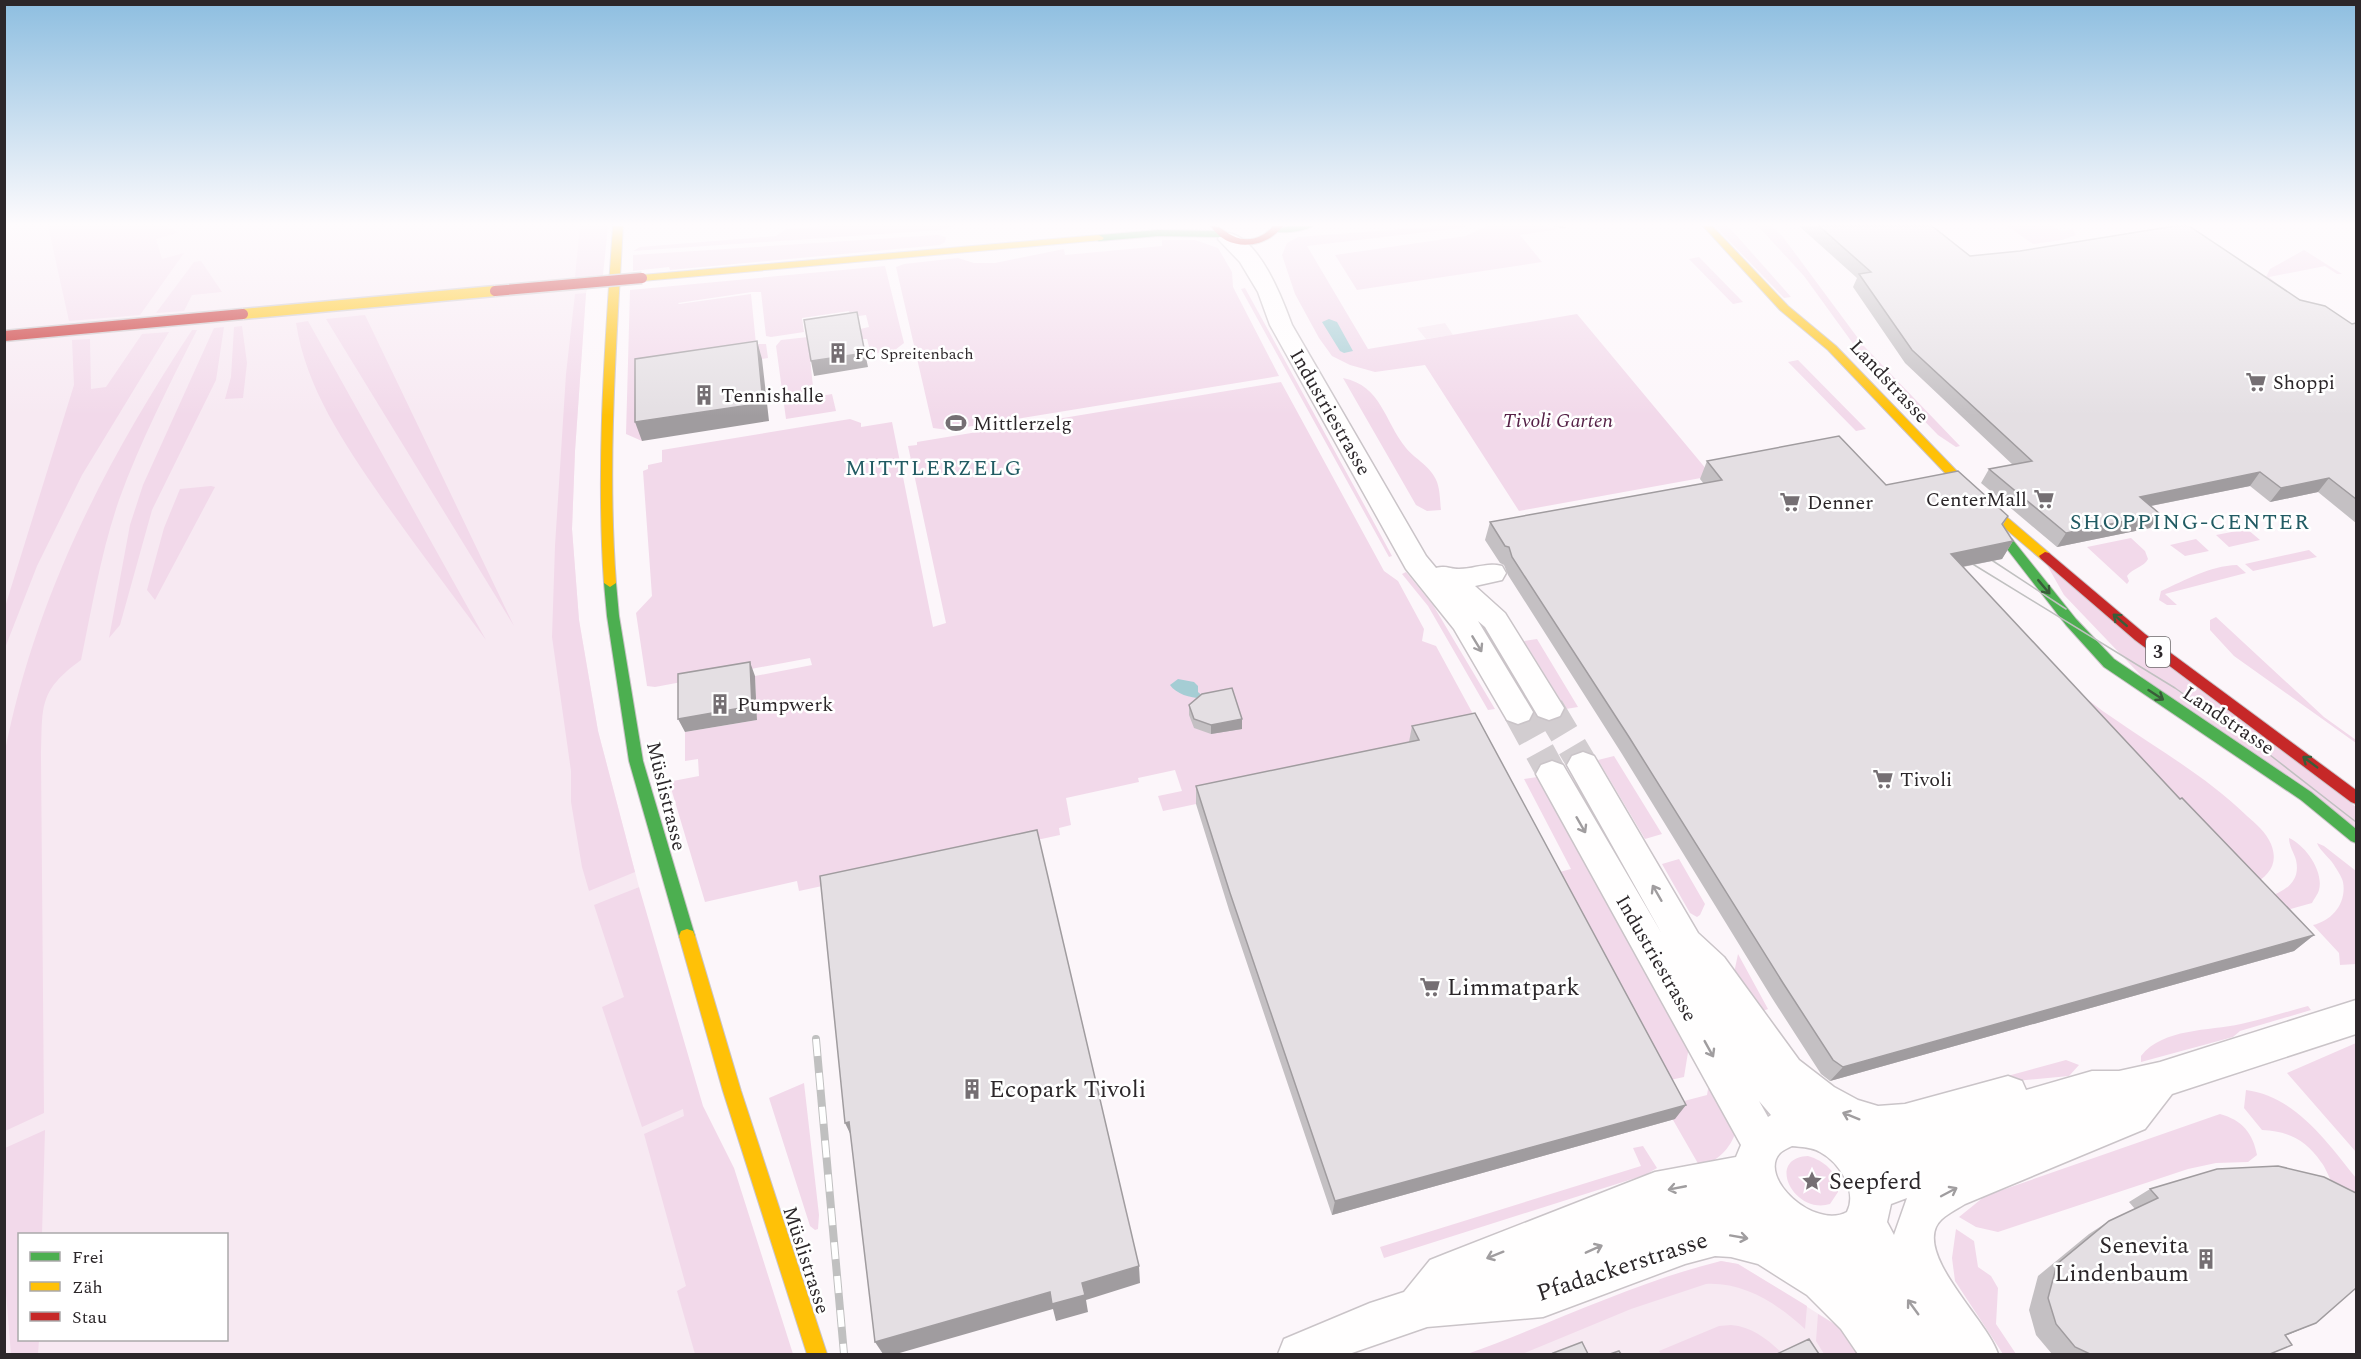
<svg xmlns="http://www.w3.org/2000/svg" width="2361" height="1359" viewBox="0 0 2361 1359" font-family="Spectral,serif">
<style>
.built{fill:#f7e9f2;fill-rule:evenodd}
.green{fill:#f2d9ea}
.water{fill:#a5cdd4}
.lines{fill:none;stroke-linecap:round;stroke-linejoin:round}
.street-tunnel{stroke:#d2cdd0;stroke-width:30;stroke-dasharray:30 15;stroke-linecap:butt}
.street-casing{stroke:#cac4c8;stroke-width:3}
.fast-casing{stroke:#cac4c8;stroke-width:2}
.slow-casing{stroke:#cac4c8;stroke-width:2}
.jam-casing{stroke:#cac4c8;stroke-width:2}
.street{fill:#fffefe;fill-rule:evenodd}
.fast{fill:#4caf50;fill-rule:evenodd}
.slow{fill:#ffc107;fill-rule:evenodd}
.jam{fill:#c62828;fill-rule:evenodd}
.tram{stroke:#c0c0c0;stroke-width:1.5}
.rail-casing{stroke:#c0c0c0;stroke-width:8}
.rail{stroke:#fff;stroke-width:6;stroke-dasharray:17;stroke-linecap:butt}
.slow-bridge-casing{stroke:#cac4c8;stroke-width:13;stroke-linecap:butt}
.jam-bridge-casing{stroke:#cac4c8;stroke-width:13;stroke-linecap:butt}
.slow-bridge{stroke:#ffc107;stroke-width:10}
.jam-bridge{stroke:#c62828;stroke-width:10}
.wall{fill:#c4c0c3}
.shaded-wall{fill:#a09c9f}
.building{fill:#e4dfe3;stroke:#a09c9f;stroke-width:1.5}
.oneway{stroke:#395d39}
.oneway2{stroke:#a09d9f}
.labels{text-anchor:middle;stroke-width:5;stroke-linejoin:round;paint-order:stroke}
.far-poi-label{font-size:16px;fill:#2c272a;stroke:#fff;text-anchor:start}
.shield{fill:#fff;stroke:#6b686a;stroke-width:1.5}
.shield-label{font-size:18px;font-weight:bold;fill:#2c272a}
.street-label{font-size:20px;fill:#2c272a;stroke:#fff}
.poi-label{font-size:20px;fill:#2c272a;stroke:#fff;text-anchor:start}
.park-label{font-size:20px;font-style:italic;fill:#552147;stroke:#fff}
.quarter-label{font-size:22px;letter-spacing:1.5px;fill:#225b63;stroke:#fff}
.near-poi-label{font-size:24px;fill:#2c272a;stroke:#fff;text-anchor:start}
.near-street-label{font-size:24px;fill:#2c272a;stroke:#fff}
</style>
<rect width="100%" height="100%" fill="#fcf6fa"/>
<path class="built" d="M5 226H608L586 293 575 451 572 529 579 620 598 731 639 887 625 893 751 1354H5ZM20 1234H226V1340H20Z
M1445 323 1453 335 1426 339 1417 328Z
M1721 1261 1738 1264 1854 1336 1866 1354H1469Z"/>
<path class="green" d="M48 226H167L178 233 156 239 162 259 184 253 140 315 69 321Z
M580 226H608L603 275 575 277Z
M827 226H954L940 230 633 251 640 247 776 236 786 229Z
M1441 226H1467L1461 228 1307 246 1368 349 1577 314 1712 476 1519 511 1425 365 1375 372 1350 365 1332 356 1319 338 1295 294 1282 255 1287 243 1298 237Z
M1486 226H1544L1559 229 1520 235 1542 262 1357 290 1335 255 1466 236Z
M1715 226H1728L1791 297 1784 298Z
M1758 226H1772L1783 237 1863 345 1960 446 1956 447 1938 435 1879 374 1854 345 1804 276Z
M2007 226H2053L2061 231 2073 229 2076 235 2062 240 2033 244Z
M938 235 946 237 945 242 940 245 670 270 669 267 633 271V255Z
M1162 240H1195L1218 248 1232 272 1233 287 1279 376 948 430 933 428 896 267 904 264 958 258 974 263H995L1064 249 1065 255 1162 246Z
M2304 250 2342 274H2337L2325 266 2269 277 2281 287 2266 277 2270 269Z
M1699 257 1743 302 1733 304 1689 259Z
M201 261 222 292 192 295 184 311 156 313 194 262Z
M885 266 904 343 895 350 871 354 867 339H862L860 329 869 327 866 315 851 317 849 311 802 318 804 332 771 337 766 336 761 292H752L678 303 679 304 751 294 756 344H766L768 358 643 377 642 441 626 434 630 290Z
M1245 288 1372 519 1392 556 1389 557 1241 289Z
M586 293 575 451 572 529 579 620 598 731 635 872 589 891 582 867 571 802V771L552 637 555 546 566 374 575 294Z
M365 315 514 626 326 319Z
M308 321 486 640C451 593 415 545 381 497 344 443 306 388 296 323Z
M242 326 247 363 243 398 225 399 231 377 234 327Z
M224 327 216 380 152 510 120 625 109 638 130 525 143 485 214 328Z
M192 330H197C169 385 140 442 119 500 101 552 92 607 81 660 37 692 43 707 41 757L44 1113 5 1131 4 756C35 597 104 464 192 330Z
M169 332 82 475 37 566 5 648V607L74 385 72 340 90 339 91 389 106 387 142 334Z
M808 337 814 397 832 394 836 411 786 419 776 346 781 340Z
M1798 360 1866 429 1856 431 1788 362Z
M1343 378C1382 386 1384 421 1406 448 1416 460 1431 466 1437 482 1440 490 1440 501 1441 510L1427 511 1416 505Z
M1281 382 1384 571 1398 581 1424 629 1422 641 1436 646 1473 714 1415 758 1163 811 1158 796 1182 791 1175 770 1138 778 1139 782 1066 798 1071 825 1059 828 1060 835 799 891 797 881 705 902 670 785 673 781 699 776 698 759 685 761V732L757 720 755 676 812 665 810 658 655 687 647 686 636 613 652 596 643 471 648 469V465L662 462V450L850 419 861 423V427L892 422 933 627 946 623 908 446 917 445V442Z
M211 486 215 487 155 600 147 590 164 528 180 489Z
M2247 529 2260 540 2229 547 2216 535Z
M2131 538 2145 551 2148 559C2144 567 2133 568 2127 576L2129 581 2127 584 2087 547Z
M2196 539 2209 551 2185 556 2170 545Z
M2309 550 2317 557 2253 571 2245 564Z
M2043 558 2356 807V829L2292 778 2150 685 2064 595Z
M2237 565 2246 573 2165 594 2177 605H2167L2159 600 2161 591C2186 580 2209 566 2237 565Z
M1406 572 1433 605 1495 709 1488 710 1428 606 1402 574Z
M2216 617 2324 717 2356 740V743L2234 656 2210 630V620Z
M1537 639 1578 707 1566 709 1524 641Z
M2072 687C2086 698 2099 709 2113 718 2159 750 2207 777 2247 816 2256 824 2266 832 2271 844 2279 864 2269 876 2252 885Z
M1614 756 1662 834 1645 839 1598 760Z
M1544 776 1690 1040 1684 1077 1661 1082 1552 874 1571 869 1524 779Z
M2289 838C2305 845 2324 871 2319 890 2318 894 2314 899 2312 903L2262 917 2249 903C2269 897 2303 890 2296 860 2294 853 2289 846 2289 838Z
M2317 843 2324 846 2356 871V964L2340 965 2339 953 2313 925C2332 921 2347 903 2343 882 2342 877 2337 870 2334 865 2329 857 2320 851 2317 843Z
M1679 859 1705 904 1700 915 1697 917 1690 913 1662 864Z
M639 887 703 1106 734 1168 793 1354H695L677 1291 686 1286 644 1134 684 1116 683 1109 642 1127 602 1007 624 997 594 905Z
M1738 954 1768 1009 1755 1014 1734 973Z
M2308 1006 2311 1010 2240 1031 2233 1037 2141 1062V1056C2163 1028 2209 1031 2241 1024 2263 1019 2286 1012 2308 1006Z
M2356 1043V1152L2287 1073Z
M2066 1060 2079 1065 2069 1076 2015 1081 1959 1091 1960 1089Z
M1711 1072 1738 1125C1732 1147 1721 1159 1700 1167L1665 1106 1707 1095Z
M804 1083 819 1215 818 1229 815 1230 810 1226 769 1098Z
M2246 1090C2295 1096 2327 1142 2356 1178V1205C2349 1198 2338 1191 2332 1182 2328 1176 2326 1168 2321 1162 2306 1140 2288 1131 2262 1130L2244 1108Z
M2220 1114C2242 1120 2253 1133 2257 1155L2248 1162 2216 1163 2188 1169 1998 1232 1976 1227 1959 1217 1985 1196Z
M45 1130 42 1234H20V1340H39L38 1354H11L4 1269 5 1148Z
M1643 1146 1657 1168 1645 1175 1384 1258 1380 1247 1641 1166 1633 1148Z
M1808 1156C1825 1161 1839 1173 1838 1192L1830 1204C1794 1215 1765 1158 1808 1156Z
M1956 1229 1974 1241 1978 1267 1991 1276 1998 1288 1996 1324 2016 1354H2003L1955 1281 1952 1258Z
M1721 1261 1738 1264 1807 1306 1805 1329C1778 1304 1744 1282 1706 1284L1631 1309 1522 1354H1467C1551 1324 1635 1282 1721 1261Z
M1818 1314 1854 1336 1866 1354H1824L1816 1341Z
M1731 1325C1753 1327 1767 1339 1783 1354H1661L1659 1351 1719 1326Z"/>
<path class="water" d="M1329 319 1337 322 1353 351 1344 353 1340 351 1322 322Z
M1178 679 1194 682 1198 686V692L1205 698C1193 699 1177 695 1170 685Z"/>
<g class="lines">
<path class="street-tunnel" d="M1549 708 1583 765
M1518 712 1552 774"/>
<g class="street-casing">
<path id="street" d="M1229 233C1260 240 1282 298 1292 325L1426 556 1436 568C1446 565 1450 569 1459 569 1475 569 1486 562 1502 566L1506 573 1502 580 1475 586 1505 613 1564 708 1560 716 1549 720 1538 716 1485 627 1478 621 1533 712 1529 720 1518 724 1507 720 1454 629 1406 569 1270 325 1258 292 1240 262 1218 239 1221 234Z
M1583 752 1594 756 1698 933 1724 957 1799 1060 1834 1087 1858 1100 1878 1106 1905 1104 2008 1076 2022 1081 2026 1090 2092 1071H2119L2160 1062 2356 1000V1034L2172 1094 2145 1129 1965 1204C1956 1210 1941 1216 1936 1227 1921 1261 1988 1322 1998 1354H1858L1841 1329 1807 1295 1758 1264 1731 1257 1715 1256 1685 1264 1543 1317 1427 1327 1349 1354H1278L1284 1339 1370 1303 1404 1292 1430 1260 1445 1254 1655 1172 1736 1157 1741 1145 1536 774 1541 765 1552 761 1563 765 1662 934 1567 765 1572 756ZM1759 1101 1771 1115 1768 1117ZM1792 1146C1801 1147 1812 1147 1820 1152 1839 1162 1858 1191 1847 1212 1814 1230 1757 1177 1780 1153 1783 1150 1788 1148 1792 1146ZM1907 1198 1894 1235 1887 1222 1891 1204Z"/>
</g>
<g class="fast-casing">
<path id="fast" d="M1289 226H1313C1305 231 1280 235 1272 230Z
M1158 230 1221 231 1226 234 1221 237 1158 236 1099 241 1094 238 1099 235Z
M2008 538 2012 539 2076 619 2114 659 2311 792 2356 829V843L2351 841 2301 800 2104 667 2066 625 2004 545 2002 542Z
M610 579 616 583 619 616 643 761 695 936 693 941 687 943 681 941 679 936 629 761 607 616 604 583Z"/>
</g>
<g class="slow-casing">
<path id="slow" d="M613 226H623C616 345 607 464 616 583L610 587 604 583C596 464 605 345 613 226Z
M1703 226H1712L1788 306 1836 346 1975 490 2049 553 2051 556 2049 559H2041L1967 496 1828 350 1780 310Z
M1099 235 1104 238 1102 240 642 281 637 278 642 275Z
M687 929 693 931 695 936 741 1091 827 1354H807L723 1091 679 936 681 931Z"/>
</g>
<g class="jam-casing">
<path id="jam" d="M1211 226C1221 226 1223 231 1233 236 1248 243 1263 238 1273 226H1283C1265 250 1227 252 1211 226Z
M2045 552 2049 553 2145 634 2356 790V804L2351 802 2135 640 2041 559 2039 556Z"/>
</g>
<use href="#street" class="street"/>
<use href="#fast" class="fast"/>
<use href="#slow" class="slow"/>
<use href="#jam" class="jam"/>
<path class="tram" d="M1555 226 1565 228
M1990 559 2066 609
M1971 563 2175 688 2270 755 2356 822"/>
<g class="rail-casing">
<path id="rail" d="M816 1039 844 1354"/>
</g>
<use href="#rail" class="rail"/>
<g class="slow-bridge-casing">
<path id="slow-bridge" d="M243 314 495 291"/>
</g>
<g class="jam-bridge-casing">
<path id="jam-bridge" d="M495 291 642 278
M4 336 243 314"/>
</g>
<use href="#slow-bridge" class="slow-bridge"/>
<use href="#jam-bridge" class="jam-bridge"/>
</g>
<path class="wall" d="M1799 226H1932L1970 256 2300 300 2352 324 2356 323V523L2318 492 2270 502 2250 486 2151 506 2160 514 2150 528 2057 547 1981 483 1989 469 2013 465 1905 363 1853 287 1857 278Z
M1707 461 1886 485 2008 516 2003 525 2013 541 2002 559 1963 567 2180 799 2314 935 2294 951 1830 1081 1821 1074 1772 998 1622 754 1508 575 1504 565 1500 563 1485 540 1490 522 1704 484 1700 479Z
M1189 705 1242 729 1211 734 1194 728 1189 715Z
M1412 726 1675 1119 1332 1215 1229 910 1196 804V786L1409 742Z
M2150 1189 2285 1336 2271 1354H2052L2036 1335 2029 1310 2038 1276 2089 1234 2109 1221 2135 1209 2129 1202Z"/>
<path class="shaded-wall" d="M757 341 762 359 769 421 642 441 635 422Z
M865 353 868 367 814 376 811 361Z
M2260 472 2250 486 2130 510 2140 497Z
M2329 478 2318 492 2270 502 2281 488Z
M2160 514 2150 528 2057 547 2066 533Z
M2013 541 2002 559 1940 571 1951 554Z
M750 662 755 676 757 720 685 732 678 719Z
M1242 719V729L1211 734V725Z
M2314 935 2294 951 1830 1081 1843 1067Z
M1686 1105 1675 1119 1332 1215 1335 1201Z
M849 1122 855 1144 845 1123Z
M1139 1266 1140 1283 1086 1300 1088 1312 1056 1321 1053 1309 896 1354H883L875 1342 1082 1283Z
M2316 1323 2290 1334 2259 1346 2285 1335Z"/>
<path class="building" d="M1819 226H1932L1970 256 2020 251 2175 226H2189L2300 300 2325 306 2352 324 2356 323V499L2329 478 2281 488 2260 472 2140 497 2160 514 2066 533 1989 469 2032 461 1912 350 1859 274 1871 272Z
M857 312 865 353 811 361 804 320Z
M757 341 763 403 635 422V359Z
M1839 436 1886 485 1958 471 2008 516 2002 524 2013 541 1951 554 2180 799 2182 798 2314 935 1843 1067 1833 1060 1783 983 1629 737 1512 557 1509 547 1505 546 1490 522 1722 480 1707 461Z
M750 662 752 706 678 719V674Z
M1232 688 1242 719 1211 725 1194 719 1189 705 1202 694Z
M1475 713 1686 1105 1335 1201 1230 893 1196 786 1419 740 1412 726Z
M1037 830 1139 1266 1082 1283 1085 1295 1052 1304 1050 1292 875 1342 849 1122 845 1123 820 876Z
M2278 1166 2324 1177 2356 1193V1288L2316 1323 2285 1335 2292 1345 2270 1354H2090L2075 1347 2056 1324 2048 1298 2057 1264 2109 1221 2158 1198 2150 1189 2217 1169Z
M1809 1339 1819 1354H1777Z
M1582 1342 1588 1354H1554L1553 1353Z
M1619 1351 1621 1354H1610Z"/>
<defs><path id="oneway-shaft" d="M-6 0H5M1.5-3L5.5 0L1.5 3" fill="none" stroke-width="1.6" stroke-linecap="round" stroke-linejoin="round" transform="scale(1.5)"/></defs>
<g class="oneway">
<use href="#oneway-shaft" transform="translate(2044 587) rotate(50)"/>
<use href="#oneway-shaft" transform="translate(2120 620) rotate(-139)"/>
<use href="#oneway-shaft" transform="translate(2156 695) rotate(33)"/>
<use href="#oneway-shaft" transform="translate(2310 762) rotate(-143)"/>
</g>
<g class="oneway2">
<use href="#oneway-shaft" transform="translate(1477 644) rotate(59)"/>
<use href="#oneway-shaft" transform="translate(1581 825) rotate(60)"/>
<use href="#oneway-shaft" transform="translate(1657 893) rotate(-120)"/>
<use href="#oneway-shaft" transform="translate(1709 1049) rotate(61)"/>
<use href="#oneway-shaft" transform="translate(1851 1116) rotate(-158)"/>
<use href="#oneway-shaft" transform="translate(1677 1188) rotate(169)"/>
<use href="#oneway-shaft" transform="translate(1949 1192) rotate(-28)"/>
<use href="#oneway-shaft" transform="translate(1739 1237) rotate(10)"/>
<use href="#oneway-shaft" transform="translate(1594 1249) rotate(-24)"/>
<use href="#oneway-shaft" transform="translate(1495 1255) rotate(158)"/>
<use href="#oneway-shaft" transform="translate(1913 1307) rotate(-126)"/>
</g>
<linearGradient id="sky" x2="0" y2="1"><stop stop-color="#8dbee0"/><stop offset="0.54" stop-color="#fefbfd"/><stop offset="1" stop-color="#fefbfd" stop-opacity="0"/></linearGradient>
<rect width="2361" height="416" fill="url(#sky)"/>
<defs>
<g id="building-bare" transform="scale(1.62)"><path d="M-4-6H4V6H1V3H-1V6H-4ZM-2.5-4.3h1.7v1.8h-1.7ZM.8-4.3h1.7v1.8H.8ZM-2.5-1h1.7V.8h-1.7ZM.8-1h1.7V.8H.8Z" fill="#756f73" stroke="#fff" stroke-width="2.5" paint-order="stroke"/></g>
<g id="supermarket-bare" transform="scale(1.62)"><path d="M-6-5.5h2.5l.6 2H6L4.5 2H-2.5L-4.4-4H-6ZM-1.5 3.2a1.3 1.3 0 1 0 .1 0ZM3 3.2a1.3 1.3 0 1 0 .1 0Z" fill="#756f73" stroke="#fff" stroke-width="2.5" paint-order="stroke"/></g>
<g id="stadium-bare" transform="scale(1.62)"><path d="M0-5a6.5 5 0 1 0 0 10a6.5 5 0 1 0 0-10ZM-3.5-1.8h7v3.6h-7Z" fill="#756f73" stroke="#fff" stroke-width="2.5" paint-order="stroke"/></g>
<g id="sight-bare" transform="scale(1.62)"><path d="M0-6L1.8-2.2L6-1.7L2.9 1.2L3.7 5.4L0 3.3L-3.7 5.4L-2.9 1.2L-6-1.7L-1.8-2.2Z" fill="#756f73" stroke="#fff" stroke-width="2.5" paint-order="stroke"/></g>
</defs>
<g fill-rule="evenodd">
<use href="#building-bare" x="838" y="353"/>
<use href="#supermarket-bare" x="2256" y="382"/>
<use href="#building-bare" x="704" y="395"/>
<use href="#stadium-bare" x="956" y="423"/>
<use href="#supermarket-bare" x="2044" y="499"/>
<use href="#supermarket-bare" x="1790" y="502"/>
<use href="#building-bare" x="720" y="704"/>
<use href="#supermarket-bare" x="1883" y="779"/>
<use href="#supermarket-bare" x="1430" y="987"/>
<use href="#building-bare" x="972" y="1089"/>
<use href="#sight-bare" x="1812" y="1181"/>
<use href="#building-bare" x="2206" y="1259"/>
</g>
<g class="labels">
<g class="far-poi-label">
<text x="855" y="359">FC Spreitenbach</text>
</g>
<rect class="shield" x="2146" y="637" width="24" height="30" rx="4.5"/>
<g class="shield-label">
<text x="2158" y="658">3</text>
</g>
<g class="street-label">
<text transform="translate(1890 381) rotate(47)" y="7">Landstrasse</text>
<text transform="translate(1331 412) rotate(60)" y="7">Industriestrasse</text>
<text transform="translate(2229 720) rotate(34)" y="7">Landstrasse</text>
<text transform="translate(667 796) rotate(76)" y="7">Müslistrasse</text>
<text transform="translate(1657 958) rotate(60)" y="7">Industriestrasse</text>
<text transform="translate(807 1260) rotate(72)" y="7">Müslistrasse</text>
</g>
<g class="poi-label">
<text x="2273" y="389">Shoppi</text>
<text x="721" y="402">Tennishalle</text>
<text x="973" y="430">Mittlerzelg</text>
<text x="2027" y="506" text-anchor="end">CenterMall</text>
<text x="1807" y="509">Denner</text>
<text x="737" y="711">Pumpwerk</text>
<text x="1900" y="786">Tivoli</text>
</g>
<g class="park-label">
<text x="1558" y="427">Tivoli Garten</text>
</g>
<g class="quarter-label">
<text x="934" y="475">MITTLERZELG</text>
<text x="2190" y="529">SHOPPING-CENTER</text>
</g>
<g class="near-poi-label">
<text x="1447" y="995">Limmatpark</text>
<text x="989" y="1097">Ecopark Tivoli</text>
<text x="1829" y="1189">Seepferd</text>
<text x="2189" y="1253" text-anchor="end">Senevita<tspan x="2189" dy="28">Lindenbaum</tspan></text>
</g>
<g class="near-street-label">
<text transform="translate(1622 1266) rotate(-18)" y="8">Pfadackerstrasse</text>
</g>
</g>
<rect width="2361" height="1359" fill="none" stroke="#2c272a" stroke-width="12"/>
<rect x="18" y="1233" width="210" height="108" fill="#ffffff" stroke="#aba9aa" stroke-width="1.5"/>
<rect x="30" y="1252" width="30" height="9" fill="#4caf50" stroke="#aba9aa" stroke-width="1.5"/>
<text x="72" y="1263" font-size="18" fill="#2c272a">Frei</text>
<rect x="30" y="1282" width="30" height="9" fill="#ffc107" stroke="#aba9aa" stroke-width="1.5"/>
<text x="72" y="1293" font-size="18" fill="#2c272a">Zäh</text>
<rect x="30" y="1312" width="30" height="9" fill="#c62828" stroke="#aba9aa" stroke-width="1.5"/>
<text x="72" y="1323" font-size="18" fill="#2c272a">Stau</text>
</svg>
